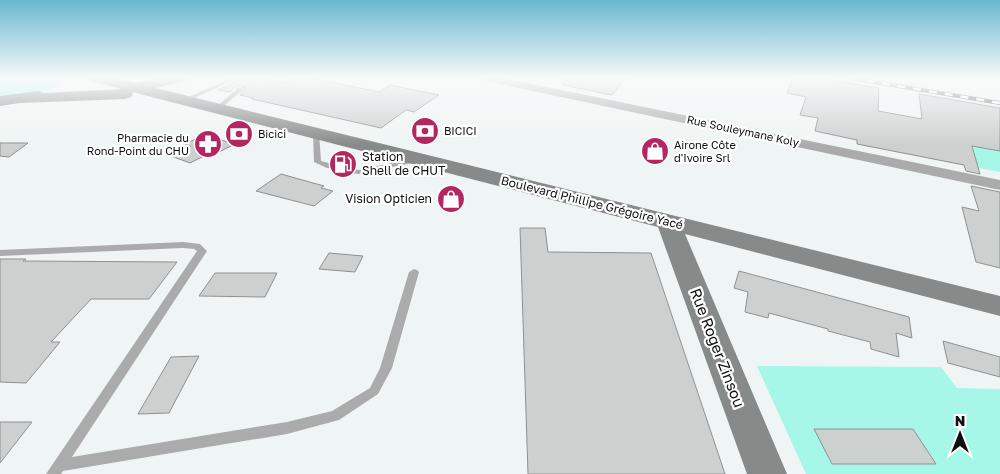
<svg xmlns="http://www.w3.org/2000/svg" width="1000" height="474" viewBox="0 0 1000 474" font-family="'Golos Text',sans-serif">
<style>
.green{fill:#a7f7e8}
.building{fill:#ccd1d0;stroke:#8d9291}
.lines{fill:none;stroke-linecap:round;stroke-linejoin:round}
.lane{fill:#aaacac;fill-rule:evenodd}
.street{fill:#aaacac;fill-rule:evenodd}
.secondary{fill:#868a89;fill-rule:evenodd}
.rail-casing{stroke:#6e7170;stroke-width:4}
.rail{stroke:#fff;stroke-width:2.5;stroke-dasharray:8;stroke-linecap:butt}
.labels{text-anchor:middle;stroke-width:4.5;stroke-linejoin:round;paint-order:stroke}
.far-poi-label{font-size:11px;fill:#0e100f;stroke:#fff;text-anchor:start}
.far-street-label{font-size:11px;fill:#0e100f;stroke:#fff}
.poi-label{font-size:12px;fill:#0e100f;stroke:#fff;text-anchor:start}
.street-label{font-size:12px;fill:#0e100f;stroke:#fff}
.near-street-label{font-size:15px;fill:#0e100f;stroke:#fff}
</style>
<rect width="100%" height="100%" fill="#eff5f4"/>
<path class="green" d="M13 78H66C56 94 17 96 0 96V84Z
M972 143 1000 151V172L978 168Z
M757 366 941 367 957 388 1000 389V474H806Z"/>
<path class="building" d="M244 78H260L284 83 294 78H311L379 92 390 85 439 95 414 112 406 110 381 128 252 99 253 98 240 95 246 88 236 85 230 92 218 90Z
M564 78H626L612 95 563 85Z
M793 78H820L879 88 878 111 922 119 919 94 1000 108V151L972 146 980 174 966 171 964 165 857 144V140L815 131 818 118 800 115 806 97 787 93Z
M204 135 235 144 213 155 208 154 190 163 171 156 191 146 185 144Z
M0 143H28L9 157 0 156Z
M281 174 324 186 321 188 333 191 314 206 256 191Z
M971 186 1000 192V268L976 262 962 207 979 211Z
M520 228H545L548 252 651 253 725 474H528Z
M329 253 363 256 355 272 319 269Z
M0 259H26L23 261 177 262 149 299H91L51 342H60L26 383 0 382Z
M739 271 909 317 912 338 896 333 899 357 871 349 870 342 828 331V329L769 313 768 318 745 312 748 292 734 288Z
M215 273H277L265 297 199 296Z
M943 341 1000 357V377L948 363Z
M199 356 169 413 138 414 171 357Z
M0 422H32L0 463Z
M814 429H913L936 464H832Z"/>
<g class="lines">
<path class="lane" d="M231 78H239L187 101 182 100Z
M236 87 244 89 220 109H216V107L237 89 235 88Z
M316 130 319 132 321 161 333 164V168H327L314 162 313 132Z
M414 158 418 160 417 162 359 174 343 172 342 170 346 168 359 170Z
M183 242 200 244 207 251 72 457 287 422 332 411 370 388 380 368 409 272 414 269 417 270 419 272 392 368 378 394 339 420 287 434 63 471 61 474H46L197 251 194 249 183 248 0 256V250Z"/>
<path class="street" d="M481 78H503L1000 180V190L486 81Z"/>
<path class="secondary" d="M87 78H115L136 83 159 78H189L186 81 156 88 1000 296V316L685 234 787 474H747L658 227 132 92 133 94 131 97 125 99 20 103 0 106V96L38 91 44 93 122 89 90 81Z"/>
<g class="rail-casing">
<path id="rail" d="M850 78 1000 103"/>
</g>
<use href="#rail" class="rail"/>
</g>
<linearGradient id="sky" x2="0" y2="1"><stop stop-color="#6ab7cf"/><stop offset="0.54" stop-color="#f8fafa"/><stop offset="1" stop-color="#f8fafa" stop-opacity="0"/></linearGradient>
<rect width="1000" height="145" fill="url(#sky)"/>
<defs>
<g id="bank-disc" transform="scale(1.4375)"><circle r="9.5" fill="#b32761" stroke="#fff"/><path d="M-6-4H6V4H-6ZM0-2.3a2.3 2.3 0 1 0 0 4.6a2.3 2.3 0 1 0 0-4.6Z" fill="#fff"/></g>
<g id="pharmacy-disc" transform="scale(1.4375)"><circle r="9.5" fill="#b32761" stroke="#fff"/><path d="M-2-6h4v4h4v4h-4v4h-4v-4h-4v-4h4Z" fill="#fff"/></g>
<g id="shop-disc" transform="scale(1.4375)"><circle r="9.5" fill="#b32761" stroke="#fff"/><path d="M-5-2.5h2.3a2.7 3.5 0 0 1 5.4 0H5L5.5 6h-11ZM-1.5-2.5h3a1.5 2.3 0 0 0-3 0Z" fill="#fff"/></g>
<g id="fuel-disc" transform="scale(1.4375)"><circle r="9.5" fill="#b32761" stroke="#fff"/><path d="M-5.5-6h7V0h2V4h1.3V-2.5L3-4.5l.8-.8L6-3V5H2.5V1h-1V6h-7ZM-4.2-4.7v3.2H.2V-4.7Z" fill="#fff"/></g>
</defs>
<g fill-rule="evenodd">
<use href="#bank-disc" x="425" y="131"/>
<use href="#bank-disc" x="239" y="134"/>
<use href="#pharmacy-disc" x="208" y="144"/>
<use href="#shop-disc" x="655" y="151"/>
<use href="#fuel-disc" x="343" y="164"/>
<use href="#shop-disc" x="451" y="199"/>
</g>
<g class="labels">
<g class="far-poi-label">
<text x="444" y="135">BICICI</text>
<text x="258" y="138">Bicici</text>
<text x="189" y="142" text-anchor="end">Pharmacie du<tspan x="189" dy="13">Rond-Point du CHU</tspan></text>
<text x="674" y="149">Airone Côte<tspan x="674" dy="13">d'Ivoire Srl</tspan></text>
</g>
<g class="far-street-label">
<text transform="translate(743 131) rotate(12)" y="4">Rue Souleymane Koly</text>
</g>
<g class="poi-label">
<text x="362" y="161">Station<tspan x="362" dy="14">Shell de CHUT</tspan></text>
<text x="432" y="203" text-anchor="end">Vision Opticien</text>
</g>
<g class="street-label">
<text transform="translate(592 203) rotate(14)" y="4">Boulevard Phillipe Grégoire Yacé</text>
</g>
<g class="near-street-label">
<text transform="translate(717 348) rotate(69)" y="5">Rue Roger Zinsou</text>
</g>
</g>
<g transform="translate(960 434)" stroke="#ffffff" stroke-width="4" paint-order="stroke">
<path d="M0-4L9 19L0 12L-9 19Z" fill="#0e100f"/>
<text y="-8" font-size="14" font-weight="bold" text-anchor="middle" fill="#0e100f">N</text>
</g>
</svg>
